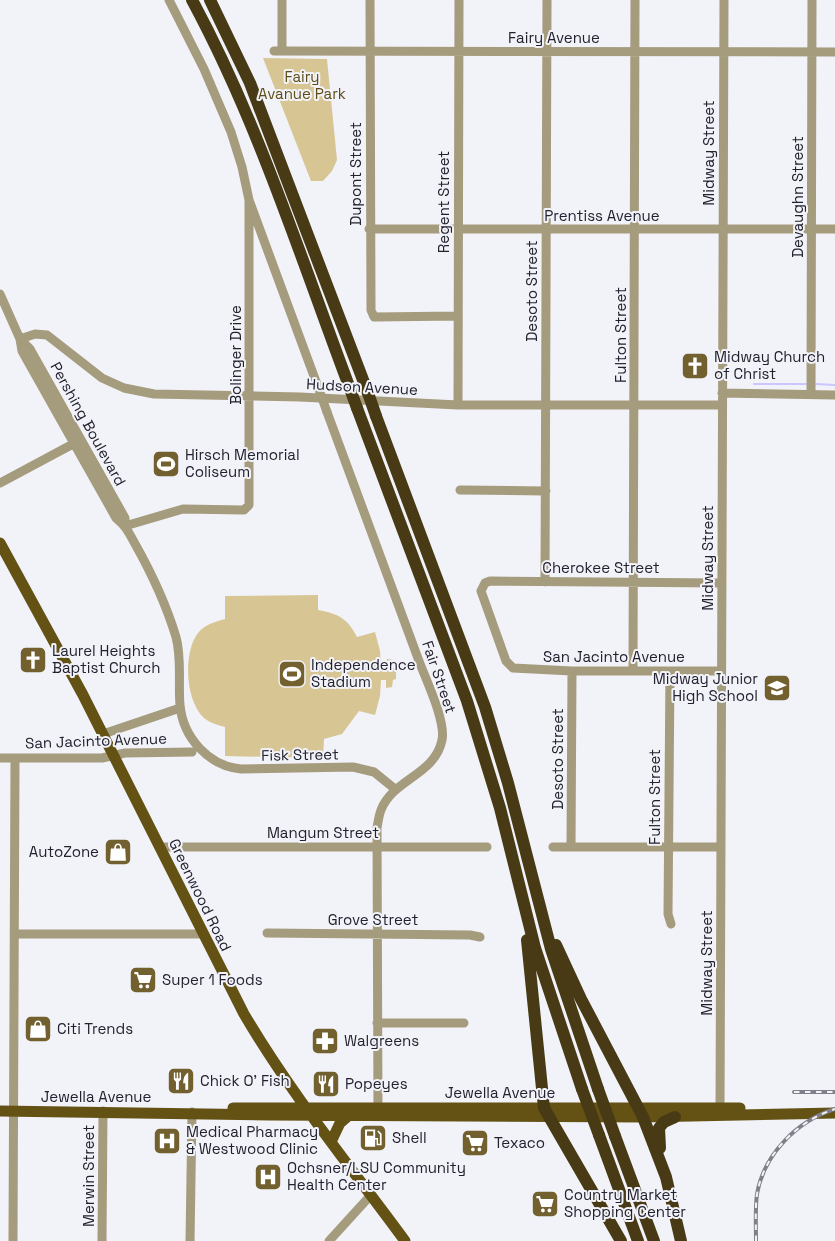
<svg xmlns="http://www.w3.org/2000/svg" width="835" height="1241" viewBox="0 0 835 1241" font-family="'Space Grotesk',sans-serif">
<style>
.green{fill:#d7c693}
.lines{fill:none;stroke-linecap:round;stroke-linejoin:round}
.stream{stroke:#cbc7fe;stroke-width:2}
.minor{stroke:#a59b7d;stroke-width:9}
.major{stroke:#645214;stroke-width:11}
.highway{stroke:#473a14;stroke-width:12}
.rail-casing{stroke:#81808a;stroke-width:4}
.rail{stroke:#f2f2f9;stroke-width:2;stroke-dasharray:5.5;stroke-linecap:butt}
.minor-bridge{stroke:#a59b7d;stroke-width:9}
.highway-bridge{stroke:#473a14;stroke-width:12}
.labels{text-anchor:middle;stroke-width:4;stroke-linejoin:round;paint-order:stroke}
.street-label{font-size:15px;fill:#22212e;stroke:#f2f2f9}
.park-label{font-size:15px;fill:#5d4c15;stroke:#f2f2f9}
.poi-label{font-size:15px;fill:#22212e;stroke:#f2f2f9;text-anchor:start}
</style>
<rect width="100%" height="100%" fill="#f2f2f9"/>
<path class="green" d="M263 58 327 59 337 160 332 171 323 181H311Z
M318 595V610C339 614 347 618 357 637L375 632 380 651 381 667H386L387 659 393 660V668H396V679L393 680 392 687 386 688V680H381L380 696 375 715 359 711 342 734 324 739 323 758 225 756V727C218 725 210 723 204 718 185 701 183 652 198 633 205 624 215 622 225 619V596Z"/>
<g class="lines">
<path class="stream" d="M754 384H806
M816 384 835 385"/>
<path class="minor" d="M169 0 204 69 231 132 242 167 249 200 318 387
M370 0 371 310 374 317 458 316
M274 51 835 52
M282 51V0
M369 229H835
M0 294 20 339 22 351 116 518C119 521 122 523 124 526 128 530 131 537 134 542 151 572 166 604 176 637 182 659 178 682 180 705 183 738 209 766 241 769L353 767 374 772 395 789
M20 339 35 334 47 335 102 378 124 388 154 394 300 397 458 405H722
M20 339 30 349 125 518V526
M722 393 835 395
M811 394 812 0
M458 405 459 0
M327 412C358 495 389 578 419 661 426 680 446 721 442 740 435 775 393 779 381 810 379 815 378 822 377 828L378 1113
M0 483 73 444
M460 490 546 491
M125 526 183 509 244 510 249 505V200
M545 582 547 0
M633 671 635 0
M670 671 668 914 671 924
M721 671H572L513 668 506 661 481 591 485 583 490 581 721 583
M103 734 180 708
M0 758H102L125 753 192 752
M159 847H487
M553 847H721
M571 847 572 671
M267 933 470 935 480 937
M15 934H202
M377 1023H464
M720 1112 724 0
M13 1241 15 758
M102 1241 103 1111
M190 1241 192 1112
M329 1241 370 1196"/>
<path class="major" d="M0 543 83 695 244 1014C291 1094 350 1166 405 1241
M233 1108H740
M0 1111 269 1115 643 1117 835 1113
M331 1142 340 1123 348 1116"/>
<path class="highway" d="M192 0C258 122 300 256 349 386
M210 0 250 83 368 393
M357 408 467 701 500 808 535 948 582 1089
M376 416 485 707 508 783 551 949 598 1089
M527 940 544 1108 621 1241
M556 945 581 999 643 1117 666 1177 681 1241
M599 1135 638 1241
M615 1136 654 1241
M660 1148 659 1128 664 1122 675 1117"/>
<g class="rail-casing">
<path id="rail" d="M794 1092H835
M756 1241C756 1225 755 1209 757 1194 764 1154 797 1121 835 1109"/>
</g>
<use href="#rail" class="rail"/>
<path class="minor-bridge" d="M318 387 327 412"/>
<path class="highway-bridge" d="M349 386 357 408
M368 393 376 416
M582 1089 599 1135
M598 1089 615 1136"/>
</g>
<defs>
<g id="church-square" transform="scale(1.4375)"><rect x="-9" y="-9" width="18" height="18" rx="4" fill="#72612f" stroke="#f2f2f9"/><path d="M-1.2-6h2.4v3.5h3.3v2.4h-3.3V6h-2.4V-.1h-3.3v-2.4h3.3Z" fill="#fff"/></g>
<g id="stadium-square" transform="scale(1.4375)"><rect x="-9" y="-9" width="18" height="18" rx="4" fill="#72612f" stroke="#f2f2f9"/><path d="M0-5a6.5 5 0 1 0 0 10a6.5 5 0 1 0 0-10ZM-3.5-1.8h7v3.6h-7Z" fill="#fff"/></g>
<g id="school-square" transform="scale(1.4375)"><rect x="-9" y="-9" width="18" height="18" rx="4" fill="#72612f" stroke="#f2f2f9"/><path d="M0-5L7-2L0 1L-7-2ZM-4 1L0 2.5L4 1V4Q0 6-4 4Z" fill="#fff"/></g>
<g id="shop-square" transform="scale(1.4375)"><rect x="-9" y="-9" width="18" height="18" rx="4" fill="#72612f" stroke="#f2f2f9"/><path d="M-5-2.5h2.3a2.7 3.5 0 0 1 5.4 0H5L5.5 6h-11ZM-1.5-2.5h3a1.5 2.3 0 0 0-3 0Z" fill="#fff"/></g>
<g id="supermarket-square" transform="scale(1.4375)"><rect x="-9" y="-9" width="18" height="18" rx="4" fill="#72612f" stroke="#f2f2f9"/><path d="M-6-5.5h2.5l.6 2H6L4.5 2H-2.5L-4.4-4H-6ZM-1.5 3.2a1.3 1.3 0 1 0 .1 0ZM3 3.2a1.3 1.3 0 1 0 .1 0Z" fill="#fff"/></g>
<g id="pharmacy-square" transform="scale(1.4375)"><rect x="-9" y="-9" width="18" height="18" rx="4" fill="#72612f" stroke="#f2f2f9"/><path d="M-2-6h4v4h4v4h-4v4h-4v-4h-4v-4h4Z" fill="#fff"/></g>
<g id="restaurant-square" transform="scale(1.4375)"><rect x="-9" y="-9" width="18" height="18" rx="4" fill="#72612f" stroke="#f2f2f9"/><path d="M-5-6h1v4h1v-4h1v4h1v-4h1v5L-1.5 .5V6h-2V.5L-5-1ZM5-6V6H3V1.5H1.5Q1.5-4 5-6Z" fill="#fff"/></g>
<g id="fuel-square" transform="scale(1.4375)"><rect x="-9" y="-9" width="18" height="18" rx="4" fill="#72612f" stroke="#f2f2f9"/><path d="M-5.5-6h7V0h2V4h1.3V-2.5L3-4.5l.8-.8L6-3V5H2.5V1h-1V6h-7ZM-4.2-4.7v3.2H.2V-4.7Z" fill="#fff"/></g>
<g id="hospital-square" transform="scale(1.4375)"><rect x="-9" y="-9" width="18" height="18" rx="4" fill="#72612f" stroke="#f2f2f9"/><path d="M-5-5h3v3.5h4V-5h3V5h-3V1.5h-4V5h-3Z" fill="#fff"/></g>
</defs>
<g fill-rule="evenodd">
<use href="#church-square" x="695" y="366"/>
<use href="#stadium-square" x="166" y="464"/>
<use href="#church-square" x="33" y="660"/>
<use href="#stadium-square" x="292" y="674"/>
<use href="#school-square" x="777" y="688"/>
<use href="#shop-square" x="118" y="852"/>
<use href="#supermarket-square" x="143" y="980"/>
<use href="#shop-square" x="38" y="1029"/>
<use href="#pharmacy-square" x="325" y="1041"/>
<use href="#restaurant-square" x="181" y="1081"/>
<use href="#restaurant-square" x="326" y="1084"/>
<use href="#fuel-square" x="373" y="1138"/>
<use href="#hospital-square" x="167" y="1141"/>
<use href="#supermarket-square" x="475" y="1143"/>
<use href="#hospital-square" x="268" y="1177"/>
<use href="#supermarket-square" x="545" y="1204"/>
</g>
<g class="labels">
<g class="street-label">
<text x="554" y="43">Fairy Avenue</text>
<text transform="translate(709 153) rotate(-90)" y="5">Midway Street</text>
<text transform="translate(356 174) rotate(-90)" y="5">Dupont Street</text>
<text transform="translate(798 197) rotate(-90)" y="5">Devaughn Street</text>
<text transform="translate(444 202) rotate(-90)" y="5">Regent Street</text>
<text x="602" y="221">Prentiss Avenue</text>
<text transform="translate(532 291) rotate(-90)" y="5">Desoto Street</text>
<text transform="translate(621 335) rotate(-90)" y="5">Fulton Street</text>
<text transform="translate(236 355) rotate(-90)" y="5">Bolinger Drive</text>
<text transform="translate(362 387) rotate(3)" y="5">Hudson Avenue</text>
<text transform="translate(88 424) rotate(61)" y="5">Pershing Boulevard</text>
<text transform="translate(708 558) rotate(-90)" y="5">Midway Street</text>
<text x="601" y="573">Cherokee Street</text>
<text x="614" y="662">San Jacinto Avenue</text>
<text transform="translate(439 677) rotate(71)" y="5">Fair Street</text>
<text transform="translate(96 741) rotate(-2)" y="5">San Jacinto Avenue</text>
<text transform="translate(300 755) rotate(-1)" y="5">Fisk Street</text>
<text transform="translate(558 759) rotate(-90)" y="5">Desoto Street</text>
<text transform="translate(655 797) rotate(-90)" y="5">Fulton Street</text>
<text x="323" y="838">Mangum Street</text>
<text transform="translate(200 895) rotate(64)" y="5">Greenwood Road</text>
<text x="373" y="925">Grove Street</text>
<text transform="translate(707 963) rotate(-90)" y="5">Midway Street</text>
<text x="500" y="1098">Jewella Avenue</text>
<text x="96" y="1102">Jewella Avenue</text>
<text transform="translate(89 1176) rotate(-90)" y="5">Merwin Street</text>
</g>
<g class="park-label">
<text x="302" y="82">Fairy<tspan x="302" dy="17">Avanue Park</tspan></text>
</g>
<g class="poi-label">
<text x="714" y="362">Midway Church<tspan x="714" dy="17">of Christ</tspan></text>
<text x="185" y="460">Hirsch Memorial<tspan x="185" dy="17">Coliseum</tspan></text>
<text x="52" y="656">Laurel Heights<tspan x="52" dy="17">Baptist Church</tspan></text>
<text x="311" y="670">Independence<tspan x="311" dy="17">Stadium</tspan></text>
<text x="758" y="684" text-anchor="end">Midway Junior<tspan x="758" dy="17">High School</tspan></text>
<text x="99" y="857" text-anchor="end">AutoZone</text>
<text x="162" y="985">Super 1 Foods</text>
<text x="57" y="1034">Citi Trends</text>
<text x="344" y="1046">Walgreens</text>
<text x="200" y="1086">Chick O' Fish</text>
<text x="345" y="1089">Popeyes</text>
<text x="186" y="1137">Medical Pharmacy<tspan x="186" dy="17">&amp; Westwood Clinic</tspan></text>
<text x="392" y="1143">Shell</text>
<text x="494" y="1148">Texaco</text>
<text x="287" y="1173">Ochsner/LSU Community<tspan x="287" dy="17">Health Center</tspan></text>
<text x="564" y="1200">Country Market<tspan x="564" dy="17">Shopping Center</tspan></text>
</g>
</g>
</svg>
